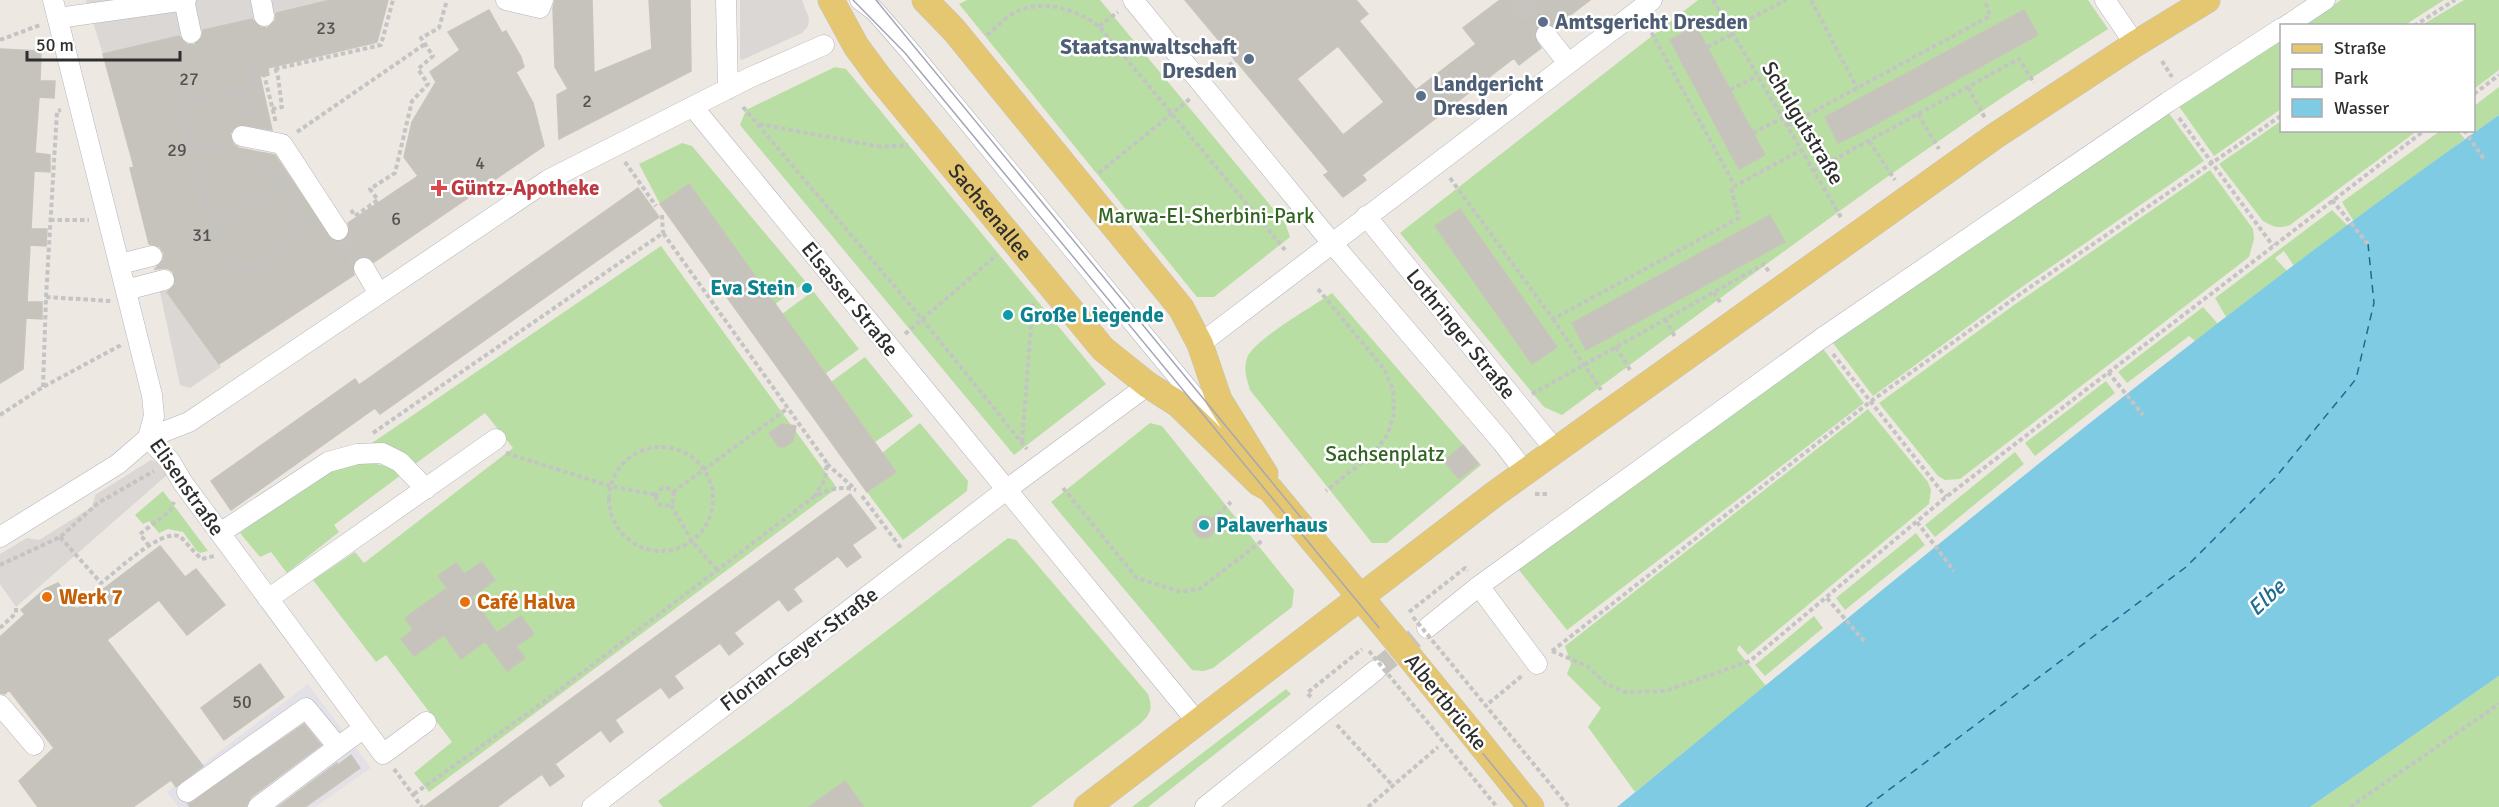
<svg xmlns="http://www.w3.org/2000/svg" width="2499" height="807" viewBox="0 0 2499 807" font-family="Signika,sans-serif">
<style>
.industrial{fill:#e3e1e7}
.green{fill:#b9dea4}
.plaza{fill:#dad7d4}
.water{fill:#80cbe4}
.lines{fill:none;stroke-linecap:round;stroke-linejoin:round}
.ferry{stroke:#1c6c93;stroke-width:1.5;stroke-dasharray:8 6;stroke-linecap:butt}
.building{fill:#c6c3bd;stroke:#c9c4bb;stroke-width:1.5;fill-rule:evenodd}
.minor-tunnel{stroke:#c7c3be;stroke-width:20;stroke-dasharray:20 10;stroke-linecap:butt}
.minor-casing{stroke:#b2b4bc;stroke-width:21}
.major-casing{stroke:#c4c4c4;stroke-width:27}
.path{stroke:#c4c4c4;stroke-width:4;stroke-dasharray:4.5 3;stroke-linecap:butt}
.minor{stroke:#fff;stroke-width:20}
.major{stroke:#e4c770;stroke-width:26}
.tram{stroke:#a5a7b6;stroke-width:1.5}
.major-bridge-casing{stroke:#c4c4c4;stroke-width:27;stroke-linecap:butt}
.path-bridge{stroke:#c4c4c4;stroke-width:4;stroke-dasharray:4.5 3;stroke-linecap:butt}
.major-bridge{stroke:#e4c770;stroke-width:26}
.service-dot{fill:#5c6f8a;stroke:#fff;stroke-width:2}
.health-dot{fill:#e0444e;stroke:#fff;stroke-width:2}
.culture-dot{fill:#0f9aa8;stroke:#fff;stroke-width:2}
.food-dot{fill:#e8710a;stroke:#fff;stroke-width:2}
.labels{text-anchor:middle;stroke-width:5;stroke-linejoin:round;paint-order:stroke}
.number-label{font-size:18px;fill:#545352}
.service-label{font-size:21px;font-weight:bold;fill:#4e5e75;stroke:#fff;text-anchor:start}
.street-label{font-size:21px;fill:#2e2e2e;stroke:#fff}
.health-label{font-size:21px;font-weight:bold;fill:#be3a42;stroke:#fff;text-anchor:start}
.park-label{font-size:21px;fill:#326523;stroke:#fff}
.culture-label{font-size:21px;font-weight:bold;fill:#0d838f;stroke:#fff;text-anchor:start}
.food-label{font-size:21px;font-weight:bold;fill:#c56008;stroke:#fff;text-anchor:start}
.water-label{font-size:22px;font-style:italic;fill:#1c6c93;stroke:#fff}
</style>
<rect width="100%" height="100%" fill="#ede8e2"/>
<path class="industrial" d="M308 684 371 768 315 807H178L167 792Z"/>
<path class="green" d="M967 0H1100L1285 223 1290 237 1214 297H1197L959 4Z
M1698 0H2088L2108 29C1919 147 1742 283 1562 415L1544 407 1400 233Z
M2341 0H2444L2405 25 2301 26Z
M2464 0H2499V70L2474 89V26L2422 25Z
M2281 38V109L2214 156 2178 105Z
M835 67 846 69 1106 384 1014 455 740 125 746 110Z
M2499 87V115L2474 133 2472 131 2474 106Z
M2168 112 2204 161 2019 289 1873 396 1830 339Z
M2281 121 2282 130 2417 131 2290 225C2279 229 2273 227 2263 221L2219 164Z
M2440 131H2458L2465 139 2354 222 2342 202Z
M682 143 692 146 806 282 775 304 689 184 660 204 639 164Z
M2210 170 2253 229 2254 239 2249 257 1960 479 1945 480 1938 476 1879 403 2014 305Z
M2332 210 2348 226 2294 266 2284 251 2275 258 2287 271 2226 317 2215 298Z
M661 246 837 488 429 792 414 773 452 742 386 655 376 662 313 580 355 552 364 563 513 448 485 413 415 464C402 452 390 443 372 443Z
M813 291 859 349 825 374 782 314Z
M1332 293 1481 465 1387 543H1372L1250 390C1247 379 1243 370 1247 358 1253 340 1314 306 1332 293Z
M2203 307 2218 324 2195 341 2189 336 2127 383 2118 372Z
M1821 346 1864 403 1567 630 1519 570Z
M865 357 913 416 875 442 831 382Z
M2106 381 2115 393 2035 456 2025 443Z
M1868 409 1928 482 1931 490 1929 504 1748 655 1739 645 1737 650 1766 686 1635 792 1588 727 1601 708 1567 674 1571 664 1565 646Z
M920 423 968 481 967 491 903 540 867 492 896 472 882 453Z
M1150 423 1162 426 1294 590 1292 607 1213 668 1204 671 1192 670 1051 502Z
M2015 452 2024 464 1935 537 1925 525Z
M361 460 392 468 401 475 334 525 339 532 287 573 271 552 260 557 240 533 333 466Z
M163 491 208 551 200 553 197 551 183 532 168 529 159 533 149 521 143 524 135 515Z
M1916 533 1925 545 1845 610 1836 598Z
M1008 538 1016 540 1148 694C1153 708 1151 714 1140 724L1031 807H864L845 781 812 805 813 807H663L658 801 791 704Z
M1814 616 1823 628 1765 676 1755 665Z
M2499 676V807H2310Z
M1286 689 1291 694 1148 807H1132Z"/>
<path class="plaza" d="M86 0H331L103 54Z
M740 0H802L809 18 808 26 802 33 742 60 740 58Z
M155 269 169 288 166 291 221 367 190 388 180 385Z
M151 460 165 465 167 475 16 607 0 584V554L27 538 39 540 92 507 95 495Z"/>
<path class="water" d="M2499 115V676L2310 807H1617C1907 570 2193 331 2499 115Z"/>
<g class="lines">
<path class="ferry" d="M1866 807 2186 567 2275 478 2356 379 2374 303 2368 244"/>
</g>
<path class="building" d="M331 0H388L377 42 268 68 269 75 260 76 272 130 239 125 233 129 230 134 234 145 239 148 275 155 332 240 339 242 345 240 350 230 348 223 418 176 404 157 412 122 436 82 430 72 460 50 448 32 489 10 502 33 506 31 521 57 524 67 516 72 533 103 544 146 374 262 365 256 358 258 352 267 354 275 219 364 167 292 175 284 173 272 167 268 155 269 163 260 164 254 160 247 149 244 130 168 134 167 103 54 179 36 187 44 194 45 202 37 203 30 252 19 260 27 267 28 275 21 276 13Z
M555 0H592L594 73 652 49 649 0H690L691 71 559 139 557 95 568 89 555 67 553 8Z
M1185 0H1356L1368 14 1359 21 1416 90 1476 44 1463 28 1500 0H1590L1555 27 1545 23 1538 26 1534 36 1541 48 1519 65 1514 58 1362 175 1366 180 1343 197 1324 175 1329 172ZM1338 46 1384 102 1343 135 1297 79Z
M2024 10 2038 35 1867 129 1838 143 1825 117Z
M1696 26 1765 155 1739 169 1670 40Z
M0 49 41 51 40 81H55L54 98 39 97 35 153 50 155V172L34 171 31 229H47L46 246 30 245 27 302H42V319L26 318 23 369 0 383Z
M689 184 896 472 867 492 660 204Z
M638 188 659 217 380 414 375 408 231 510 211 481 355 379 359 385Z
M1460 209 1557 347 1532 364 1435 226Z
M1770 215 1785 242 1586 350 1572 323Z
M782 424 796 426 793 441 784 447 778 446 769 433Z
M1463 445 1478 464 1459 479 1444 461Z
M850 494 876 528 852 545 861 557 847 567 838 556 793 589 802 601 788 611 779 599 734 633 743 644 729 655 720 643 674 676 683 688 669 698 661 687 615 720 623 732 616 737 610 742 601 730 555 764 564 776 550 786 542 774 497 807H424Z
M1193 527a11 11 0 1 1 22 0a11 11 0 1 1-22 0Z
M160 546 185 577 196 569 225 605 187 635 159 600 107 640 203 766 176 787 171 780 133 807H38L19 781 54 748 9 690 5 694 0 693V637L25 614 21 610 45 589 58 583 77 609Z
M482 562 495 580 472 597 497 633 461 659 444 635 414 656 401 639 413 630 405 618 447 588 438 576 456 563 464 574Z
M521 616 534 634 516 646 525 658 507 671 485 641Z
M260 664 284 697 224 740 201 708Z
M304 724 321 745 251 797 246 807H190L188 804Z
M351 755 360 768 305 807H278L337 763 338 765Z
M845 781 864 807H809Z"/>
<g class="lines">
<path class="minor-tunnel" d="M1517 0 1546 35
M338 230 364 268
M1376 670 1427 628"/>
<g class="minor-casing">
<path id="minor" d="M53 0 152 395 154 416 148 438
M184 0 191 33
M261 0 264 16
M506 0 540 8 543 0
M726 0 728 89
M860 0 875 11 909 50 1234 445
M1133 0 1332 243 1502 442 1525 472
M2105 0 2135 44
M58 18 186 0
M2286 26 2325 0
M1546 35 1568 63
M693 107 1198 723
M242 136 282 144 338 230
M1366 216 1556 451
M120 264 152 256
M364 268 379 294
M126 290 164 280
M1200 344 1652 0
M148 438 170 461 183 483 383 754 426 722
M220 533 328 462 357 454 382 453 400 462 426 489
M0 537 118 464 148 438 189 422 548 180 749 78 824 45
M268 599 496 439
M1427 628 1479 586
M1537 664 1479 586 1822 338 2168 102 2282 28
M0 705 34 745
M187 792 306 708 338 747 364 728
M258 807 338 747
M592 807 1006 490 1148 385
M1205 807 1376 670"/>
</g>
<g class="major-casing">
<g id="major">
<path id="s1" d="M831 0 856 46 878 76 1103 349 1148 385 1178 404 1259 483 1270 489 1391 634"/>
<path d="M925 0 954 30 1181 308 1200 344 1219 400 1265 474"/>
<path d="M1478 741 1531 807"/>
<path d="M1087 807 1496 493 1995 136 2135 44 2207 0"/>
</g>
</g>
<path class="path" d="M1713 0 1842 219
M1811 0 1857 88
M1099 26 1118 12
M1648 26 1735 186
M2414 26 2455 0
M1730 29 1786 0
M987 35C996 27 1009 14 1020 10 1049 0 1075 10 1099 26L1285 250
M0 40 40 25
M1707 47 1733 34
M2162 61 2172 77
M275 69 381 45 393 0
M1217 75 1237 59
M189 79 195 102
M1968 87 1985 118
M244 90 251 118
M1730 90 1757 76
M2474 94 2499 75
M743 107 922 319 1027 449
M272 109 282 107 278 77 273 61
M1918 114 1939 149
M2179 118 2273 246
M759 124 882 147 908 145
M1787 126 1990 16 1985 0
M2464 130 2484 159
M297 132 425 44
M1753 133 1782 118
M1869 141 1895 180
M177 150 192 145 228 147
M263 160 310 229 244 273 213 230 182 105 254 88 251 72 263 70 276 123
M625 162 656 206
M1813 171 2019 59 2034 83
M1099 173 1191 98
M1450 178 1553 319 1739 218 1731 188 1801 150
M2332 200 2368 244
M351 210 355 216 378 200 370 189 395 173 412 101 428 84 418 69 433 56 421 38 439 28 447 0
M662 215 663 233
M50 220H89
M202 235 281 185
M1318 289 1384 369 1393 389 1394 413 1388 434 1375 452 1326 491
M1714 292 1721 304
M46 297 111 301
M1553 319 1601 390
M1665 319 1675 337
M905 334 997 255
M1616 347 1630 370
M1833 354 1946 497
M2108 372 2143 415
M43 387 46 297 57 111 61 110
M1532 394 1764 264 1769 272
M0 415 43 387 121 345
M373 433 663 233 827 463 825 479 815 496
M1022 442 1033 300
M609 499a52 52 0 1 1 104 0a52 52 0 1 1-104 0Z
M506 453 610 486 656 495
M827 464 853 487
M656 497a9 9 0 1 1 18 0a9 9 0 1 1-18 0Z
M1063 488 1137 578 1181 592 1201 588 1263 540
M673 492 788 408
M1535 494H1547
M862 496 901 548
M671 505 692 541 717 570
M1212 520 1231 502
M1917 522 1954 571
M60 537 101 583C117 571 159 530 179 536 182 537 195 554 202 559L214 556
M149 546 140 534 170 511 174 502
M0 565 60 537 98 503 154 471
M1827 598 1864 641
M1409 612 1465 568 1468 571
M0 628 16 613V607
M1552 651 1587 666 1605 683 1624 692 1665 691 1750 661 1946 497 2425 130
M1552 651 1870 402 2026 290 2282 115
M1311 697 1307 693 1362 649
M1489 703 1523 675
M1337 725 1393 786
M394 769 422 807
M414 794 538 706 815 496C828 490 841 485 856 490
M1368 807 1438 747
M2350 807 2499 704"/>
<use href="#minor" class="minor"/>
<use href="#major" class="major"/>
<path class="tram" d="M853 0 905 53 1527 807
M876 0 1312 531"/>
<g class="major-bridge-casing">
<path id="major-bridge" d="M1391 634 1478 741"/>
</g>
<path class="path-bridge" d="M1413 617 1569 807
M1369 651 1497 807"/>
<use href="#major-bridge" class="major-bridge"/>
</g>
<g class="service-dot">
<circle cx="1543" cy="22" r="6"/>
<circle cx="1249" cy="59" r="6"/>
<circle cx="1421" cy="96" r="6"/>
</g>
<path class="health-dot" d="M436 179h6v6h6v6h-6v6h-6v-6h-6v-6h6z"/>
<g class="culture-dot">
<circle cx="807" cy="288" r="6"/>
<circle cx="1008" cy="315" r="6"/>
<circle cx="1204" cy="525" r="6"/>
</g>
<g class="food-dot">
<circle cx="47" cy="597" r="6"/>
<circle cx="465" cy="602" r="6"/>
</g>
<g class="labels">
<g class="number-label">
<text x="326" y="34">23</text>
<text x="189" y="85">27</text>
<text x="587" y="107">2</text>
<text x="177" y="156">29</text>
<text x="480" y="169">4</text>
<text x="396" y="225">6</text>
<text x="202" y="241">31</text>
<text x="242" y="708">50</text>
</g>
<g class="service-label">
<text x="1555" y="29">Amtsgericht Dresden</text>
<text x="1237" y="54" text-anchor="end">Staatsanwaltschaft<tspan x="1237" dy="24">Dresden</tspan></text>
<text x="1433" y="91">Landgericht<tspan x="1433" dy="24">Dresden</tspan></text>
</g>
<g class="street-label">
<text transform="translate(1803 123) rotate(59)" y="7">Schulgutstraße</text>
<text dy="7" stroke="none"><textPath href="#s1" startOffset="266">Sachsenallee</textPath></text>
<text transform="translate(850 299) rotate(51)" y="7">Elsasser Straße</text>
<text transform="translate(1461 334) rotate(51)" y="7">Lothringer Straße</text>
<text transform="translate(187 487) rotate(55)" y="7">Elisenstraße</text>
<text transform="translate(799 649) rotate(-37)" y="7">Florian-Geyer-Straße</text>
<text transform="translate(1446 702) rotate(51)" y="7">Albertbrücke</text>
</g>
<g class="health-label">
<text x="451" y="195">Güntz-Apotheke</text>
</g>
<g class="park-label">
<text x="1206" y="223">Marwa-El-Sherbini-Park</text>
<text x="1385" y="461">Sachsenplatz</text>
</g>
<g class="culture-label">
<text x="795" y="295" text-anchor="end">Eva Stein</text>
<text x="1020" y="322">Große Liegende</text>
<text x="1216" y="532">Palaverhaus</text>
</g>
<g class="food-label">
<text x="59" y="604">Werk 7</text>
<text x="477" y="609">Café Halva</text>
</g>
<g class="water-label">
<text transform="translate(2266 597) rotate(-43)" y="8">Elbe</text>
</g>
</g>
<rect x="2280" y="24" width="195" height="108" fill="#ffffff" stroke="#ababab" stroke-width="1.5"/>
<rect x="2292" y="44" width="30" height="9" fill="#e4c770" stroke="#ababab" stroke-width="1.5"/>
<text x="2334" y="54" font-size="18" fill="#2e2e2e">Straße</text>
<rect x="2292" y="69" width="30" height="18" fill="#b9dea4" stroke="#ababab" stroke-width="1.5"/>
<text x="2334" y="84" font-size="18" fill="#2e2e2e">Park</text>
<rect x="2292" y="99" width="30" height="18" fill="#80cbe4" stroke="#ababab" stroke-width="1.5"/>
<text x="2334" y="114" font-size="18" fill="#2e2e2e">Wasser</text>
<path d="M27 51v9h153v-9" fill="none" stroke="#2e2e2e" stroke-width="3"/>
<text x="36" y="51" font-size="18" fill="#2e2e2e" stroke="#ffffff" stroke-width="4.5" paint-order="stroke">50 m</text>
</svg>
